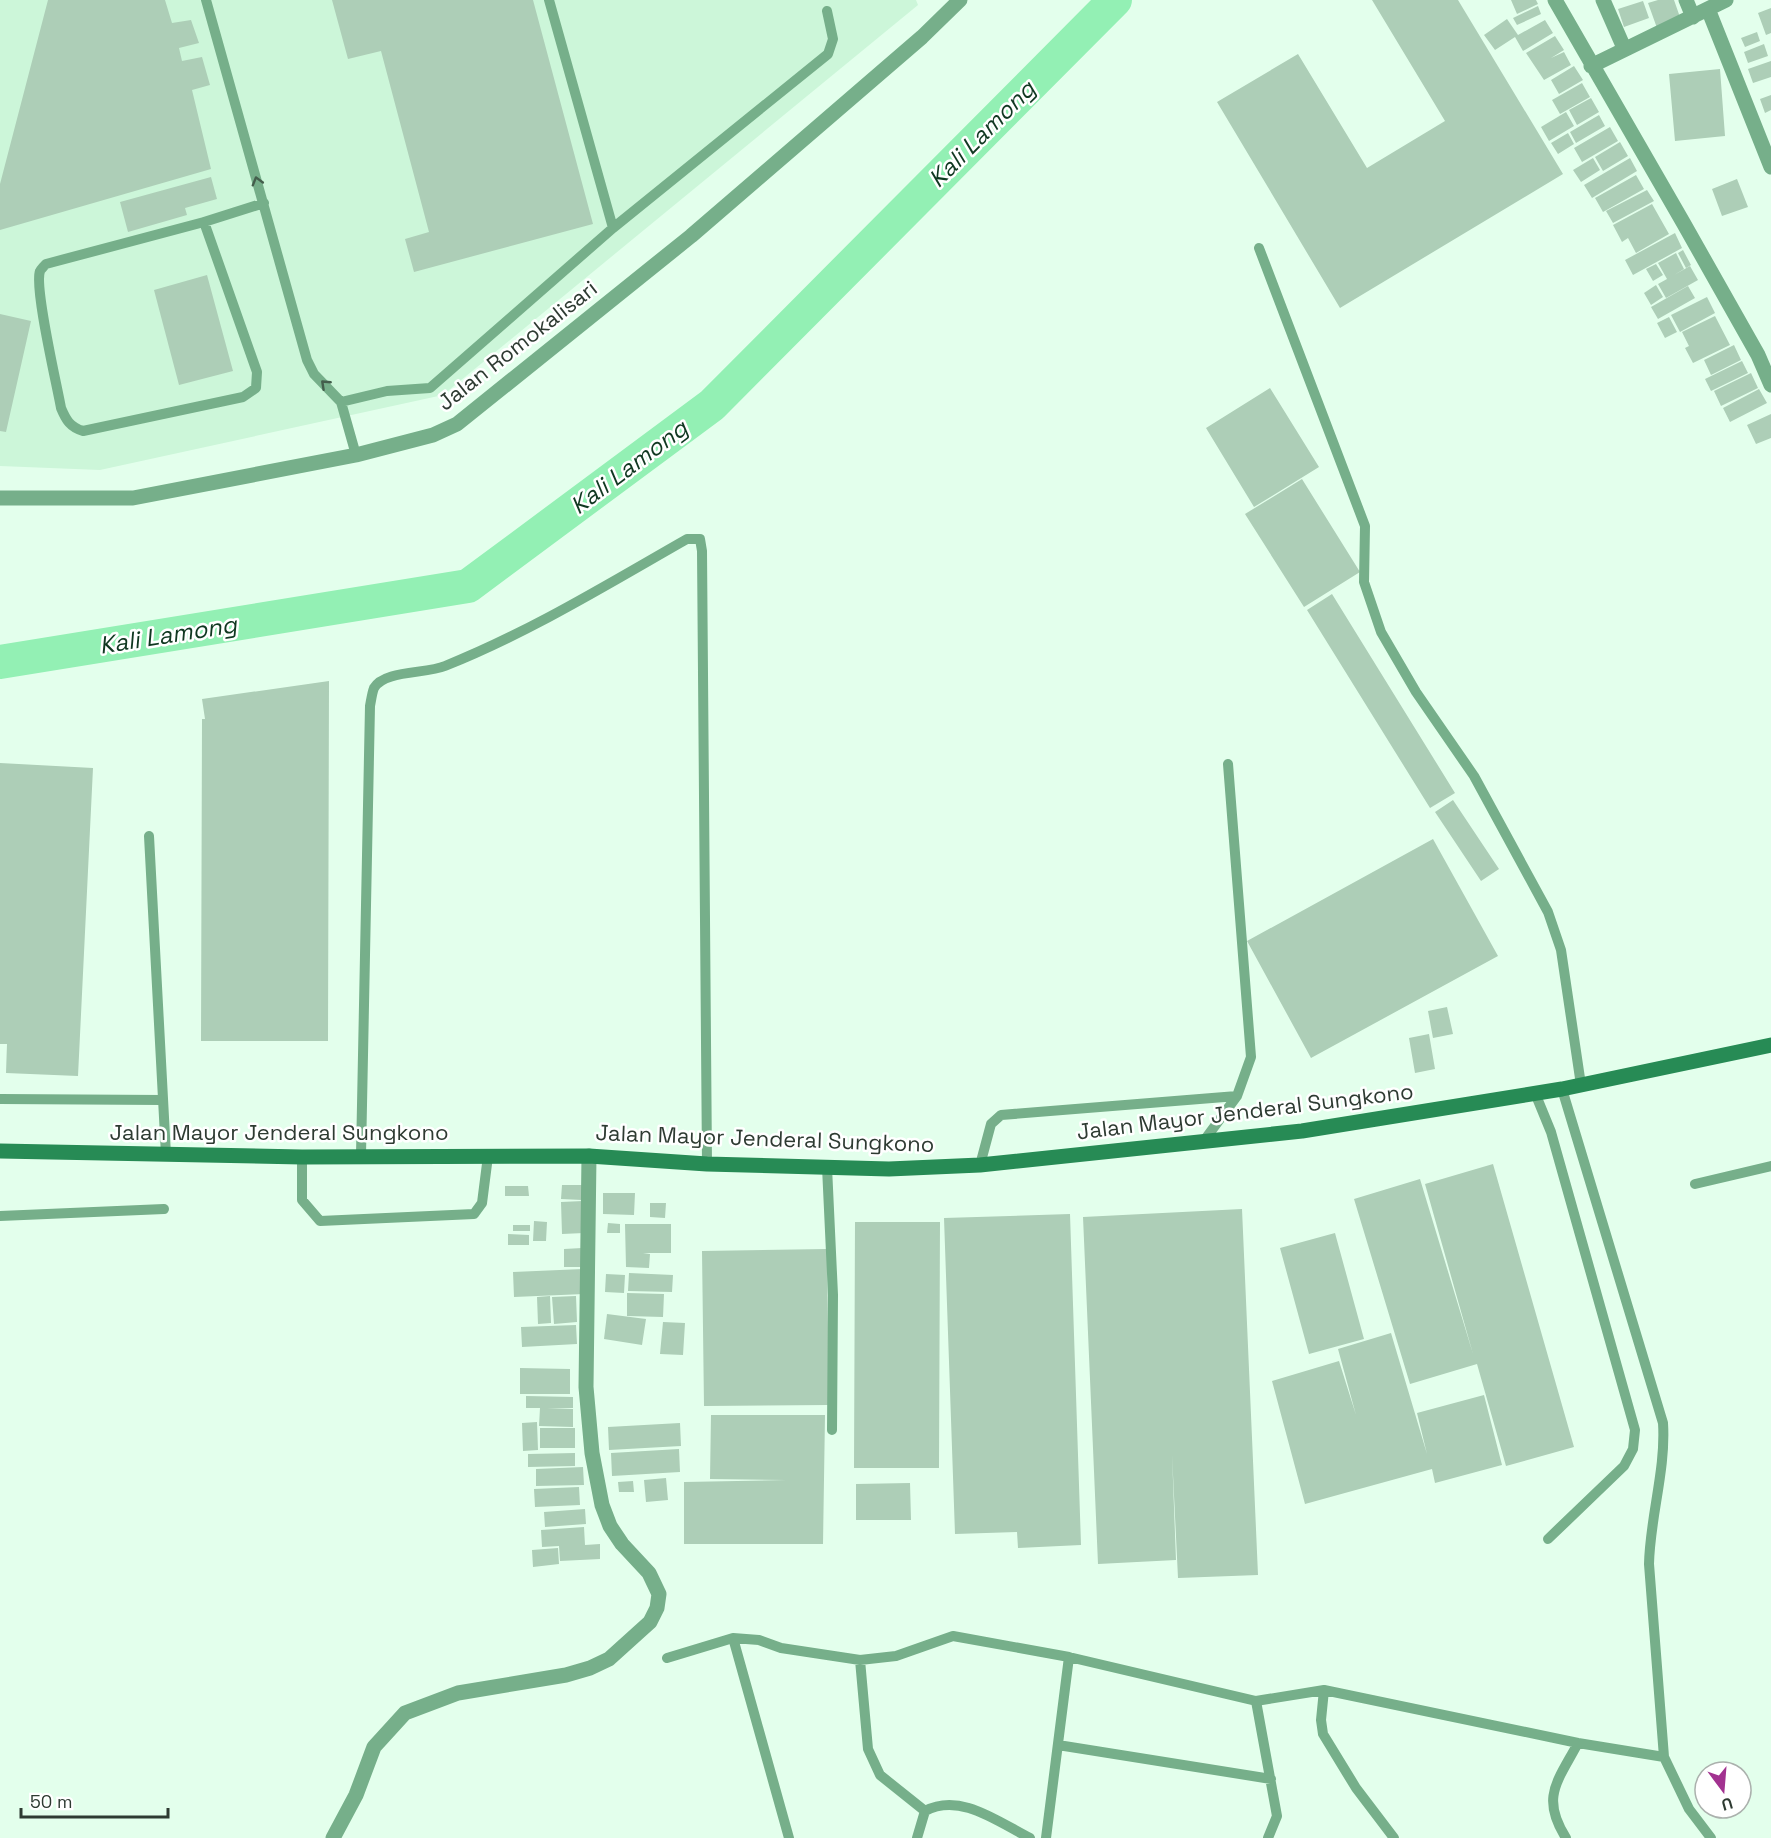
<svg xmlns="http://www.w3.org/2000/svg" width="1771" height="1838" viewBox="0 0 1771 1838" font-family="'Space Grotesk',sans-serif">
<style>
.built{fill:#ccf6d9}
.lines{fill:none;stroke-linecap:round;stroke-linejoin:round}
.river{stroke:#93f0b4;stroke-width:34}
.building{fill:#adceb7}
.service{stroke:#76af8a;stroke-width:10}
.minor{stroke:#76af8a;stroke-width:15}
.tertiary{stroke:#76af8a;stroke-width:15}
.secondary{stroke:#278b55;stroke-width:15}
.oneway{stroke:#445e4c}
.labels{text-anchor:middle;stroke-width:5;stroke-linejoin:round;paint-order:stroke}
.street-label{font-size:22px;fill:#2e3b32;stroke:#fff}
.water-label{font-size:24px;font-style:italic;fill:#103821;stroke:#fff}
</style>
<rect width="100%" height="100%" fill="#e3ffec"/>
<path class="built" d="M0 0H916L918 5 443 395 100 470 0 466Z"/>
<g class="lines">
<path class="river" d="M0 662 468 586 712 405 1115 0"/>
</g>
<path class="building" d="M48 0H165L172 23 191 20 199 43 179 48 182 61 202 57 210 85 192 90 211 169 0 230V184Z
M332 0H533L593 224 414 272 405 239 429 232 381 51 348 59Z
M1372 0H1458L1563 174 1340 308 1217 102 1298 54 1367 168 1445 121Z
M1511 0H1536L1538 4 1517 14Z
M1658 0H1674L1681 20 1657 28 1648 3Z
M1643 1 1649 18 1624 27 1618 9Z
M1538 6 1541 14 1517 25 1513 18Z
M1771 8V33L1766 35 1758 13Z
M1507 19 1518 35 1545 20 1553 33 1523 51 1515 37 1495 50 1484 35Z
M1757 32 1760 41 1745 47 1741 38Z
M1555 36 1564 50 1551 58 1564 52 1571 65 1544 80 1526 53Z
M1764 44 1768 56 1748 63 1744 52Z
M1771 61V77L1753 83 1748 69Z
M1574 66 1583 80 1559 94 1551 80Z
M1720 69 1725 136 1675 141 1669 74Z
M1582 83 1590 97 1560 114 1552 100Z
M1771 95V110L1765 113 1760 99Z
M1591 98 1599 112 1577 125 1569 110Z
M1566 112 1574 126 1549 141 1541 127Z
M1599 115 1605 126 1576 143 1570 132Z
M1610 127 1618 141 1582 162 1574 148Z
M1568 133 1574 144 1558 154 1551 143Z
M1620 142 1628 156 1603 171 1595 157Z
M1593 158 1600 170 1581 182 1573 170Z
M1630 158 1637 171 1592 198 1584 185Z
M1636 175 1644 189 1603 212 1595 198Z
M211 177 217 199 185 208 187 215 128 232 120 202Z
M1737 179 1748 207 1722 216 1712 189Z
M1647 190 1654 201 1613 223 1606 211Z
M1652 204 1669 234 1636 253 1628 238 1622 242 1613 225Z
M1675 233 1682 248 1633 275 1625 260Z
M1683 250 1691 265 1686 268 1678 253Z
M1676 253 1684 269 1674 275 1690 266 1698 280 1666 298 1658 284 1667 279 1658 263Z
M1656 264 1663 275 1653 281 1646 269Z
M207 275 233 371 179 385 154 290Z
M1656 285 1663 297 1651 305 1644 293Z
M1688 286 1695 298 1658 319 1651 307Z
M1707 297 1715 313 1680 332 1671 315Z
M0 314 31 321 6 432 0 431Z
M1715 316 1730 345 1693 363 1685 348 1689 346 1682 332Z
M1669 317 1677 332 1665 338 1657 323Z
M1734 345 1741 360 1711 375 1704 360Z
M1742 361 1748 373 1711 391 1705 379Z
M1751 373 1758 388 1721 406 1714 391Z
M1270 388 1319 467 1254 507 1206 428Z
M1759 389 1767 403 1730 422 1723 408Z
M1771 414V438L1756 444 1747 425Z
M1302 479 1360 572 1304 607 1245 514Z
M1332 594 1455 793 1430 808 1307 610Z
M329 681 328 1041H201L202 719H205L202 699Z
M0 763 93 768 78 1076 6 1073 7 1044H0Z
M1453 800 1499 869 1481 881 1435 812Z
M1433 839 1498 956 1311 1058 1247 941Z
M1447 1007 1453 1034 1433 1038 1428 1011Z
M1429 1034 1435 1069 1415 1073 1409 1038Z
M1493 1164 1574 1447 1506 1466 1477 1364 1410 1384 1354 1199 1420 1179 1473 1354 1425 1184Z
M562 1185H583L582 1200 561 1199Z
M505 1186H528L529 1196H505Z
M603 1193H635L634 1215 603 1214Z
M583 1201 584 1233 562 1234 561 1202Z
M650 1203H666L665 1218 650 1217Z
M1242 1209 1258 1575 1178 1578 1172 1454 1176 1560 1098 1564 1083 1217Z
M1070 1214 1081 1545 1018 1548 1017 1532 955 1534 944 1218Z
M534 1221 547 1222 546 1241H533Z
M855 1222H940L939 1468H854Z
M608 1223 620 1224V1233H607Z
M625 1224H671V1253H643L650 1254 649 1268 626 1267Z
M513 1225H530V1231H513Z
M1335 1233 1364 1339 1309 1354 1280 1248Z
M508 1234 529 1235V1245H508Z
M582 1248V1267H564V1249Z
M827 1249 829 1405 704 1406 702 1251Z
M583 1269 584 1294 514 1297 513 1272Z
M629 1273 673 1275 672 1292 628 1291Z
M606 1274 625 1275 624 1293 605 1292Z
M627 1293 664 1294 663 1317 627 1316Z
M550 1296 551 1323 538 1324 537 1297Z
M576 1296 577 1322 554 1324 552 1297Z
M607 1314 646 1319 642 1345 604 1339Z
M663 1322 685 1323 683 1355 660 1354Z
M576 1325 577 1344 522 1347 521 1327Z
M1391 1333 1427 1454 1417 1413 1484 1395 1502 1465 1435 1483 1432 1469 1305 1504 1272 1381 1339 1361 1356 1415 1338 1349Z
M520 1368 570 1369V1394H520Z
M526 1396 573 1397V1408L547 1409H573V1427L539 1426 540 1408H526Z
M711 1415H825L823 1544H684V1482L787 1480 710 1479Z
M537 1422 538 1450 523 1451 522 1423Z
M680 1423 681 1446 609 1450 608 1427Z
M540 1428H575V1448H540Z
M679 1449 680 1472 612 1476 611 1453Z
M575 1453V1466L528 1467V1454Z
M583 1467 584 1485 536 1486V1469Z
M666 1478 668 1500 646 1502 644 1480Z
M633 1481 634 1492H619L618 1482Z
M910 1483 911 1520H856V1484Z
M579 1487 580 1505 535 1507 534 1489Z
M585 1509 586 1524 545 1527 544 1512Z
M584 1527 585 1545 600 1544V1559L560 1561 559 1546 542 1547 541 1530Z
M558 1548 559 1564 533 1567 532 1550Z"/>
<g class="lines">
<path class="service" d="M206 0 307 360 314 374 341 402 356 455
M204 222 257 372 256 388 243 397 83 431C70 427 66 420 61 408 57 385 34 288 40 271 40 270 45 265 46 264L204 222 264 203
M613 228 828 54 833 39 827 11
M1259 248 1365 526 1364 582 1381 632 1416 692 1474 776 1548 912 1561 950 1581 1085
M341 402 387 391 430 388 613 228 549 0
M149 836 166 1155
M1535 1093 1551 1132 1635 1430 1633 1449 1624 1466 1548 1539
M0 1099 163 1100
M1203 1142 1237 1096 1251 1057 1228 764
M361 1155 370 706C371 701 372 693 374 688 384 670 426 674 445 666 530 632 608 584 687 539H700L702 551 707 1164
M302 1157V1200L320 1221 474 1214 482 1203 488 1156
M980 1165 991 1124 1001 1115 1237 1096
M827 1167 833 1295 832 1430
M1695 1184 1771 1166
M0 1216 164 1209
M733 1638 789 1838
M667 1658 733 1638 759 1640 781 1648 860 1660 896 1656 953 1636 1069 1657 1256 1701 1324 1690 1578 1743 1664 1757 1649 1564C1650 1517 1666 1470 1663 1423L1562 1089
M860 1660 868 1749 880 1775 925 1811
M1324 1690 1321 1720 1323 1734 1356 1788 1394 1838
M1256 1701 1277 1816 1268 1838
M1058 1745 1271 1779
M1664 1757 1689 1809 1711 1838
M917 1838 925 1811C960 1792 998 1822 1030 1838
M1046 1838 1069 1657
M1566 1838C1540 1797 1558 1781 1578 1743"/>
<path class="minor" d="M1555 0 1684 224 1758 355 1771 385
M1603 0 1624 48
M1686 0 1693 17
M1708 9 1771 167
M1591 66 1726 0
M333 1838 356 1795 374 1747 405 1713 458 1693 566 1675 590 1668 609 1659 650 1622 657 1608 659 1594 649 1573 622 1544 610 1526 602 1505 592 1453 586 1387 589 1156"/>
<path class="tertiary" d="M0 498H133L356 455 433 435 457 424 691 236 922 37 960 0"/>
<path class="secondary" d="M0 1151 302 1157 589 1156 707 1164 889 1169 980 1165 1302 1131 1562 1089 1771 1045"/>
</g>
<defs><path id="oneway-chevron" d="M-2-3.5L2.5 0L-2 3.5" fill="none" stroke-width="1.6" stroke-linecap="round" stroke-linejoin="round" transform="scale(1.5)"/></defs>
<g class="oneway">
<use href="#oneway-chevron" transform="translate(257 181) rotate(-106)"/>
<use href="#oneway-chevron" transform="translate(325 384) rotate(-137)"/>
</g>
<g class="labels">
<g class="street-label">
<text transform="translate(517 345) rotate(-38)" y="8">Jalan Romokalisari</text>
<text transform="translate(1245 1111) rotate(-7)" y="8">Jalan Mayor Jenderal Sungkono</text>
<text x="279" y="1140">Jalan Mayor Jenderal Sungkono</text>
<text transform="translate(765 1138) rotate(2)" y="8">Jalan Mayor Jenderal Sungkono</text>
</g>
<g class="water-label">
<text transform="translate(982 134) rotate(-45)" y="8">Kali Lamong</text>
<text transform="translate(629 467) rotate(-37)" y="8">Kali Lamong</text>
<text transform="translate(168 635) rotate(-9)" y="8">Kali Lamong</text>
</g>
</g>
<g transform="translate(1723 1790) rotate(164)"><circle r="28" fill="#ffffff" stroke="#abb1ad" stroke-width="1.5"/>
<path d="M0-4.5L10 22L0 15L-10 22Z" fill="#a23290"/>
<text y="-9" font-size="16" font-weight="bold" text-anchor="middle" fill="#2e3b32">U</text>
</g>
<path d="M21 1808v9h147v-9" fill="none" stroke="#2e3b32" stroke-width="3"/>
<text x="30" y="1808" font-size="18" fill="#2e3b32" stroke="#ffffff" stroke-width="4.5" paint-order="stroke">50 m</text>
</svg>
